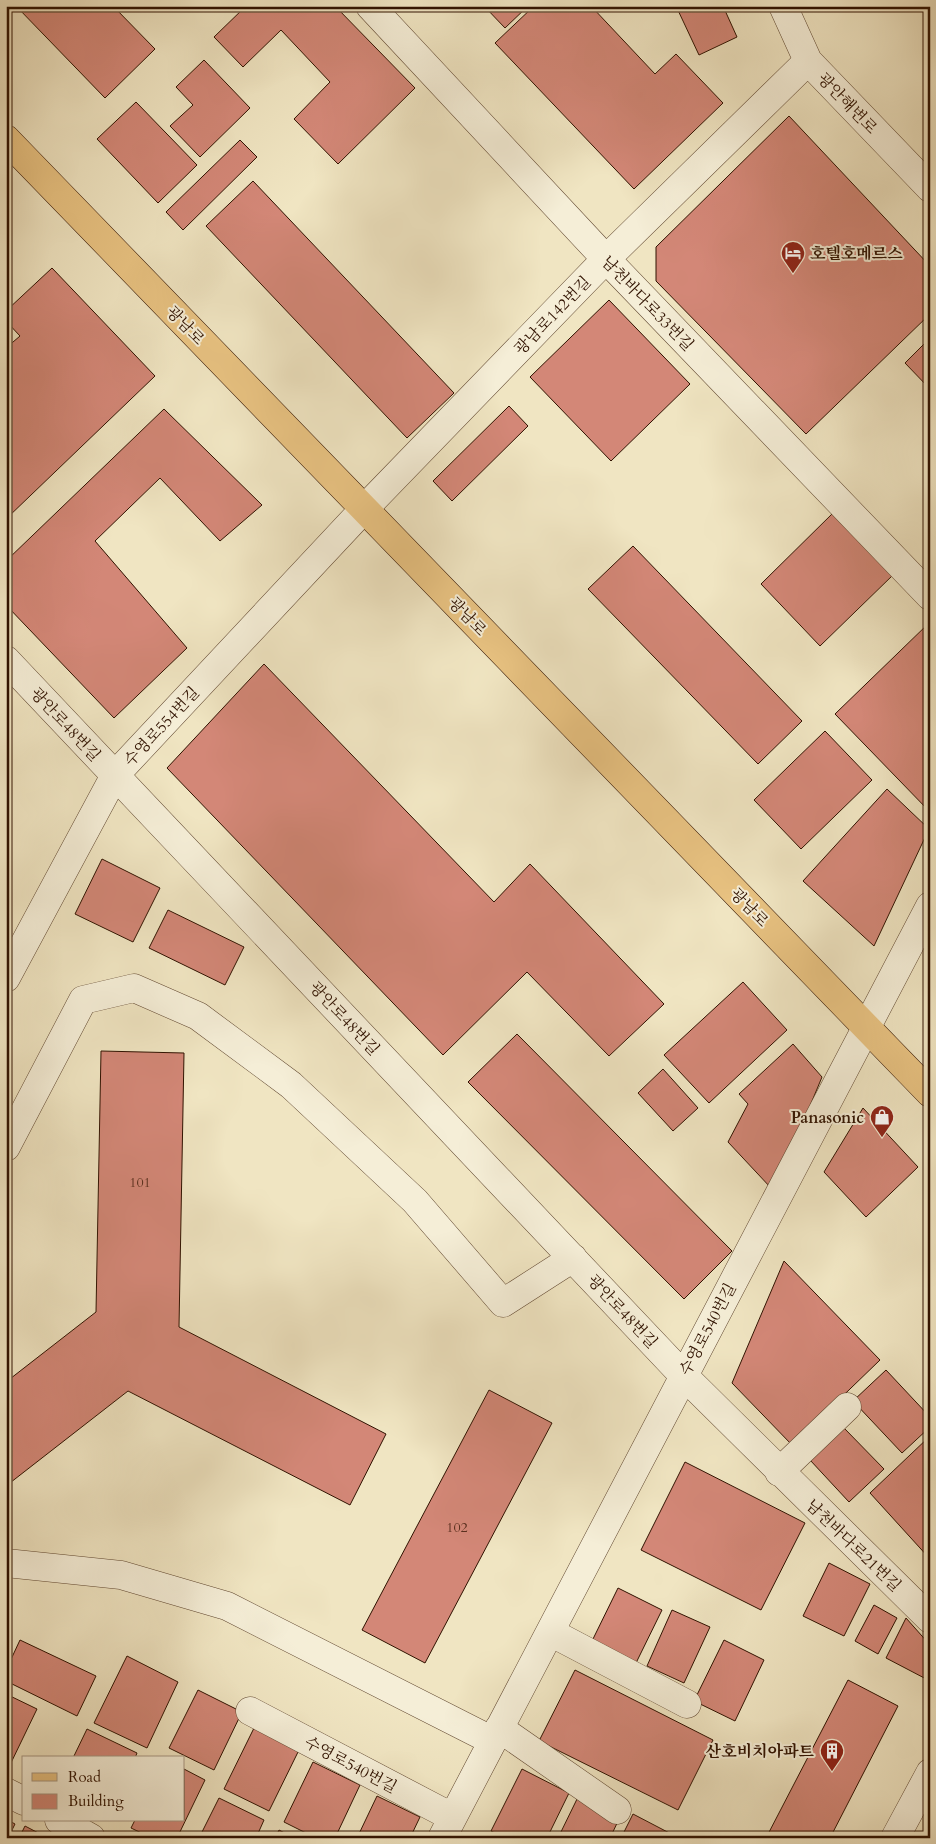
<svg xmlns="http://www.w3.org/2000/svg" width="936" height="1844" viewBox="0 0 936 1844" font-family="Cardo,'Noto Serif KR',serif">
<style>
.building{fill:#d38777;stroke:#301200}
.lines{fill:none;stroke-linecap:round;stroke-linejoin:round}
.minor-casing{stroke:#604730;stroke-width:29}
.major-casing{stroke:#301200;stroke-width:29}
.minor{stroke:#f5eed7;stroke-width:28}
.major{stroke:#e8c281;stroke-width:28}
.labels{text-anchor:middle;stroke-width:4;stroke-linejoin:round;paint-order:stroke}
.number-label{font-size:14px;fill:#592f1e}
.street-label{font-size:16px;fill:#301200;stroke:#f5eed7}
.poi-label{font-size:16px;font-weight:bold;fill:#301200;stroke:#f5eed7;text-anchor:end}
</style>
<rect width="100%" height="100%" fill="#f0e5c2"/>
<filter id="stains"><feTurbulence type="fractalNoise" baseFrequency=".004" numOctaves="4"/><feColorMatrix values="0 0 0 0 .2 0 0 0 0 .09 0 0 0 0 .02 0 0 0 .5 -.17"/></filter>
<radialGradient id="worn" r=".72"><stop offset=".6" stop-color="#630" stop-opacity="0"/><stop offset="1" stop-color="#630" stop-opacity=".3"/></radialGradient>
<path class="building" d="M16 6H113L155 49 105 98Z
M246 6H335L415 88 338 164 294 119 330 82 281 30 243 67 214 37Z
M484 6H528L505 28Z
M534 6H591L655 74 676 54 723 103 634 189 495 43Z
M676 6H723L737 37 699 55Z
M204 60 250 108 200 157 170 126 193 105 176 87Z
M136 102 197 165 158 203 97 139Z
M789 116 930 266V314L806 434 656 281V247Z
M240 140 257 157 183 230 166 212Z
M253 181 454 393 407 438 206 226Z
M52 268 155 376 6 519V348L20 336 6 321V311Z
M609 300 690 384 611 461 530 377Z
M930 338V389L905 363Z
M509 406 528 426 452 501 433 481Z
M164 409 262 505 220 541 160 478 95 541 187 648 114 718 6 605V561Z
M833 513 893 575 820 646 761 584Z
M633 546 802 721 758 764 588 589Z
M930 622V812L835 714Z
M264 664 494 902 530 864 664 1004 609 1056 527 972 443 1055 167 768Z
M825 731 872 780 801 849 754 800Z
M887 789 929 829 874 946 803 881Z
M102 859 160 888 133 942 75 914Z
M168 910 244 947 225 985 149 948Z
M743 982 787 1030 709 1103 664 1055Z
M517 1034 732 1251 684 1299 468 1082Z
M793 1044 822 1077 780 1178 771 1188 728 1142 748 1104 739 1094Z
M101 1051 184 1053 179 1327 386 1434 350 1505 128 1391 6 1486V1382L96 1312Z
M663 1069 698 1108 673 1131 638 1093Z
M863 1108 918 1167 866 1217 824 1172Z
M784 1261 880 1360 792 1445 732 1383Z
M886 1370 930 1417V1427L902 1453 853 1401Z
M489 1390 552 1423 425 1663 362 1630Z
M844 1428 884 1469 849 1502 810 1460Z
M930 1436V1559L870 1493Z
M685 1462 805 1523 761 1610 641 1550Z
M829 1563 870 1584 844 1636 803 1616Z
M618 1588 662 1610 636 1663 592 1641Z
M874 1605 897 1618 878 1654 855 1641Z
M672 1610 710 1627 684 1683 647 1666Z
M906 1618 930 1645V1681L886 1658Z
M20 1640 96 1676 77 1716 6 1681V1670Z
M724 1640 764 1660 735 1721 694 1701Z
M127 1656 178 1682 147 1748 94 1723Z
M575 1670 713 1740 678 1810 539 1741Z
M848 1680 898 1706 830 1838H766Z
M198 1690 242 1712 214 1770 169 1748Z
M6 1694 37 1709 8 1769 6 1768Z
M254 1728 299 1750 269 1811 224 1789Z
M87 1729 137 1753 135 1758H73Z
M313 1762 360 1785 335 1838H316L284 1822Z
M184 1769 205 1780 177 1838H152L131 1828 135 1820H184Z
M522 1769 569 1793 547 1838H505L491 1831Z
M377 1796 420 1817 410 1838H357Z
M578 1797 620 1817 610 1838H558Z
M219 1798 264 1820 256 1838H199Z
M633 1814 679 1838H621Z
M6 1819 15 1824 8 1838H6Z
M25 1826 48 1838H19Z
M279 1830 294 1838H275Z"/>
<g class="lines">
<g class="minor-casing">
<path id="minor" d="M370 6 606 259 930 596
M783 6 808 61 930 188
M6 660 683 1375 930 1619
M6 978 115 775 364 509 606 259 808 61
M6 1147 83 1000 134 988 198 1016 291 1085 415 1201 503 1303 573 1258
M779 1472 847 1407
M6 1563 121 1575 227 1606 493 1741
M550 1632 687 1704
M250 1711 452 1817
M499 1728 617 1810
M6 1792 24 1801
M59 1820 91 1838
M442 1838 930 906
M895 1838 930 1773"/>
</g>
<g class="major-casing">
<path id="major" d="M6 139 930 1093"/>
</g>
<use href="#minor" class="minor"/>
<use href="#major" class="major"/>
</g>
<defs>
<g id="hotel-pin" transform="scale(1.25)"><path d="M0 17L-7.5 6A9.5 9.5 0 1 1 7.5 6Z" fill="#8f2418" stroke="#f5eed7"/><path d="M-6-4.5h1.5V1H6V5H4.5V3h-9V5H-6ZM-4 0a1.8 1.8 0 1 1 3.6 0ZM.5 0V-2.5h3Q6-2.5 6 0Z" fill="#fff"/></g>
<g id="shop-pin" transform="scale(1.25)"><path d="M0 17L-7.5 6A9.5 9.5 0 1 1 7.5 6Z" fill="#8f2418" stroke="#f5eed7"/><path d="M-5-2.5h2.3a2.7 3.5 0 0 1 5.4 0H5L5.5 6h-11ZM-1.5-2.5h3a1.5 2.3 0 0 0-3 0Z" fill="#fff"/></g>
<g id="building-pin" transform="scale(1.25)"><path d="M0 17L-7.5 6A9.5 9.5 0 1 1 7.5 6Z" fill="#8f2418" stroke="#f5eed7"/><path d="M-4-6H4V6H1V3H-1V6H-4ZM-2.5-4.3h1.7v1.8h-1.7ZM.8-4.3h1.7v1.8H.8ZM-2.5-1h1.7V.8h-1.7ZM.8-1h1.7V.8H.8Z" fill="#fff"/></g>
</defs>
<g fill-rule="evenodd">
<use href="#hotel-pin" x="793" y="253"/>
<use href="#shop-pin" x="882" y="1117"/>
<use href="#building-pin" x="832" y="1751"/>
</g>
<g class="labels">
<g class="number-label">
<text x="140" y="1187">101</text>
<text x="457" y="1532">102</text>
</g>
<g class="street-label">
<text transform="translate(848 103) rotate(46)" y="6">광안해변로</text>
<text transform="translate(648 303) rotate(46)" y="6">남천바다로33번길</text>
<text transform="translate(552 315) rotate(-46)" y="6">광남로142번길</text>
<text transform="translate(186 325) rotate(46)" y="6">광남로</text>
<text transform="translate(468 616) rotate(46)" y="6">광남로</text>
<text transform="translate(66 724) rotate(47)" y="6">광안로48번길</text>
<text transform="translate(161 726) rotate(-47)" y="6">수영로554번길</text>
<text transform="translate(750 907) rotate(46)" y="6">광남로</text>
<text transform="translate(345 1018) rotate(47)" y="6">광안로48번길</text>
<text transform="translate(623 1311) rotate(47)" y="6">광안로48번길</text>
<text transform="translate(707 1329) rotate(-62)" y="6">수영로540번길</text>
<text transform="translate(854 1545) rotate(44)" y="6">남천바다로21번길</text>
<text transform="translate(351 1764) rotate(28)" y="6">수영로540번길</text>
</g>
<g class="poi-label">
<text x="810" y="259" text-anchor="start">호텔호메르스</text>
<text x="864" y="1123">Panasonic</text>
<text x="814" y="1757">산호비치아파트</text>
</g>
</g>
<rect width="936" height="1844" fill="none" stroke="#f0e5c2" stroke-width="25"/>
<rect x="8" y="8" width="921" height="1829" fill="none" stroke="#301200" stroke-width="2.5"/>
<rect x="12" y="12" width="911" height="1819" fill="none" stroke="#301200"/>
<rect x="22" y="1756" width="162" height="65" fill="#f5eed7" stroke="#a69681"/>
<rect x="32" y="1773" width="25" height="8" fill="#e8c281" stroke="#a69681"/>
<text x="68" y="1782" font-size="15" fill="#301200">Road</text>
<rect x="32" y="1794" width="25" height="15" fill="#d38777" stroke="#a69681"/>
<text x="68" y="1806" font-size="15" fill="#301200">Building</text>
<rect width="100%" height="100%" filter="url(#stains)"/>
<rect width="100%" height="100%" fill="url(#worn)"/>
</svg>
